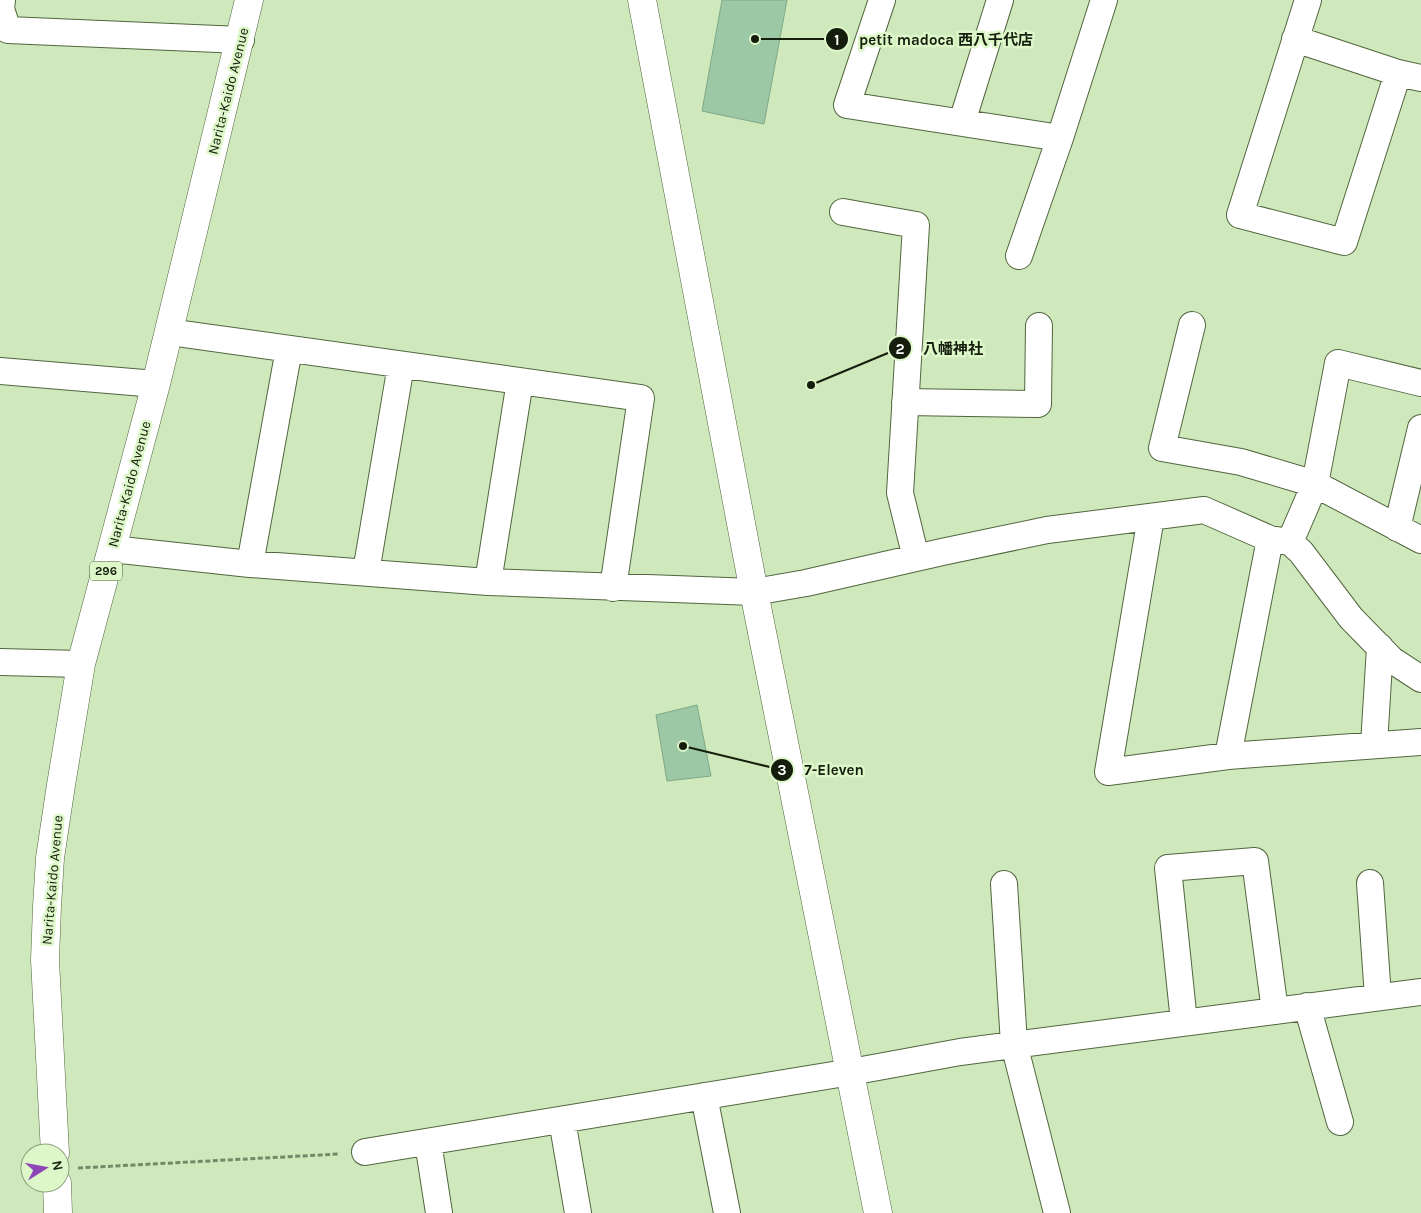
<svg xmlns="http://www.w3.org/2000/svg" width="1421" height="1213" viewBox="0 0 1421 1213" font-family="Karla,'Noto Sans JP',sans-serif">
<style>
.building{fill:#9dc8a6;stroke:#7da887}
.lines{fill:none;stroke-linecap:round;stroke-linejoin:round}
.minor-casing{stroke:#51663e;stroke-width:28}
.tertiary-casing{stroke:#51663e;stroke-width:29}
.trunk-casing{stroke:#51663e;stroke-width:29}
.path{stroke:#778868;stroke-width:3;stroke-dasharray:5 2.5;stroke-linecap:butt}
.minor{stroke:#fff;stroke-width:26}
.tertiary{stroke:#fff;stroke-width:28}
.trunk{stroke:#fff;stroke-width:28}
.labels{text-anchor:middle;stroke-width:5;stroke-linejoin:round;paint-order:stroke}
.shield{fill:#ddf7c9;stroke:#515f45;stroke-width:1}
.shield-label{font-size:12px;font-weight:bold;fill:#151e0d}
.street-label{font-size:14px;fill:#151e0d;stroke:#ddf7c9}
.leader{fill:none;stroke:#151e0d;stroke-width:2}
.callout-dot{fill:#151e0d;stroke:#ddf7c9;stroke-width:2}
.mark-label{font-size:15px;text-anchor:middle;font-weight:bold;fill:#fff}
.callout-label{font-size:15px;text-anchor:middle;font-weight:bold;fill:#151e0d;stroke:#ddf7c9;stroke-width:5;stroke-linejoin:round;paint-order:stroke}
</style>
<rect width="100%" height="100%" fill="#d0e9bc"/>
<path class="building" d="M722 0H787L764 124 702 111Z
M697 705 711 776 667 781 656 715Z"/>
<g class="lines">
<g class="minor-casing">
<path id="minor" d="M2 0 1 9 8 30 241 40
M882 0 847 105 1060 138
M1308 0 1240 215 1344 242 1398 73
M1295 39 1398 73 1421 78
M962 122 1000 0
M843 212 916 225 900 493 916 558
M1019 256 1060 138 1104 0
M1192 325 1162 448 1241 462 1315 484 1421 540
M169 332 641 398 613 588
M0 371 156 384
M905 402 1038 404 1039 326
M1151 517 1108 772 1228 756 1421 742
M1397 528 1421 428
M1290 542 1315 484 1338 363 1421 383
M112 549 250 564 488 582 754 592 806 583 942 552 1047 530 1204 510 1270 539 1290 542 1301 552 1351 618 1392 660 1421 679
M250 564 289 349
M366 572 401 365
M488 582 520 381
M0 662 81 664
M1374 745 1380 647
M1228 756 1270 539
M1370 883 1378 997
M1004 884 1014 1044 1057 1213
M1307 1006 1340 1122
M1184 1022 1168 868 1255 861 1275 1011
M704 1096 727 1213
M562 1120 578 1213
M428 1142 439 1213
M365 1152 851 1072 960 1052 1421 992"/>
</g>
<g class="tertiary-casing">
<path id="tertiary" d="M642 0 754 592 878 1213"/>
</g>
<g class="trunk-casing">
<path id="trunk" d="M55 1153 45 960 47 907 50 858 61 785 81 664 156 384 249 0
M57 1183 58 1213"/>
</g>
<path class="path" d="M78 1168 339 1154"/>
<use href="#minor" class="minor"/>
<use href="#tertiary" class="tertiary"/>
<use href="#trunk" class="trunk"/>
</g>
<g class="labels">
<rect class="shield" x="90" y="561.5" width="32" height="19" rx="4"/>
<g class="shield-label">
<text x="106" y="575">296</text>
</g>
<g class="street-label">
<text transform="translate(228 91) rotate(-76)" y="5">Narita-Kaido Avenue</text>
<text transform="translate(129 484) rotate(-75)" y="5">Narita-Kaido Avenue</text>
<text transform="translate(52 880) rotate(-85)" y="5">Narita-Kaido Avenue</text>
</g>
</g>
<path class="leader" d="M755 39L837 39M811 385L900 348M683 746L782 770"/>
<g class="callout-dot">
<circle cx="755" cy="39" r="5"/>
<circle cx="811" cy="385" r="5"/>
<circle cx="683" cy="746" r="5"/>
<circle cx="837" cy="39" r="12"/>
<circle cx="900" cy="348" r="12"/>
<circle cx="782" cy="770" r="12"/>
</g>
<g class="mark-label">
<text x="837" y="45">1</text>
<text x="900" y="354">2</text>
<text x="782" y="775">3</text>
</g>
<g class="callout-label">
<text x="946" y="45">petit madoca 西八千代店</text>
<text x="953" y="354">八幡神社</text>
<text x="834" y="775">7-Eleven</text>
</g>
<g transform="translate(45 1168) rotate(79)"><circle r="24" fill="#ddf7c9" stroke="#8da07e"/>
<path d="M0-4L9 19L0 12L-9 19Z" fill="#8e45b7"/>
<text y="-8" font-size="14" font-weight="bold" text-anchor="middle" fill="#151e0d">N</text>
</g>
</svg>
